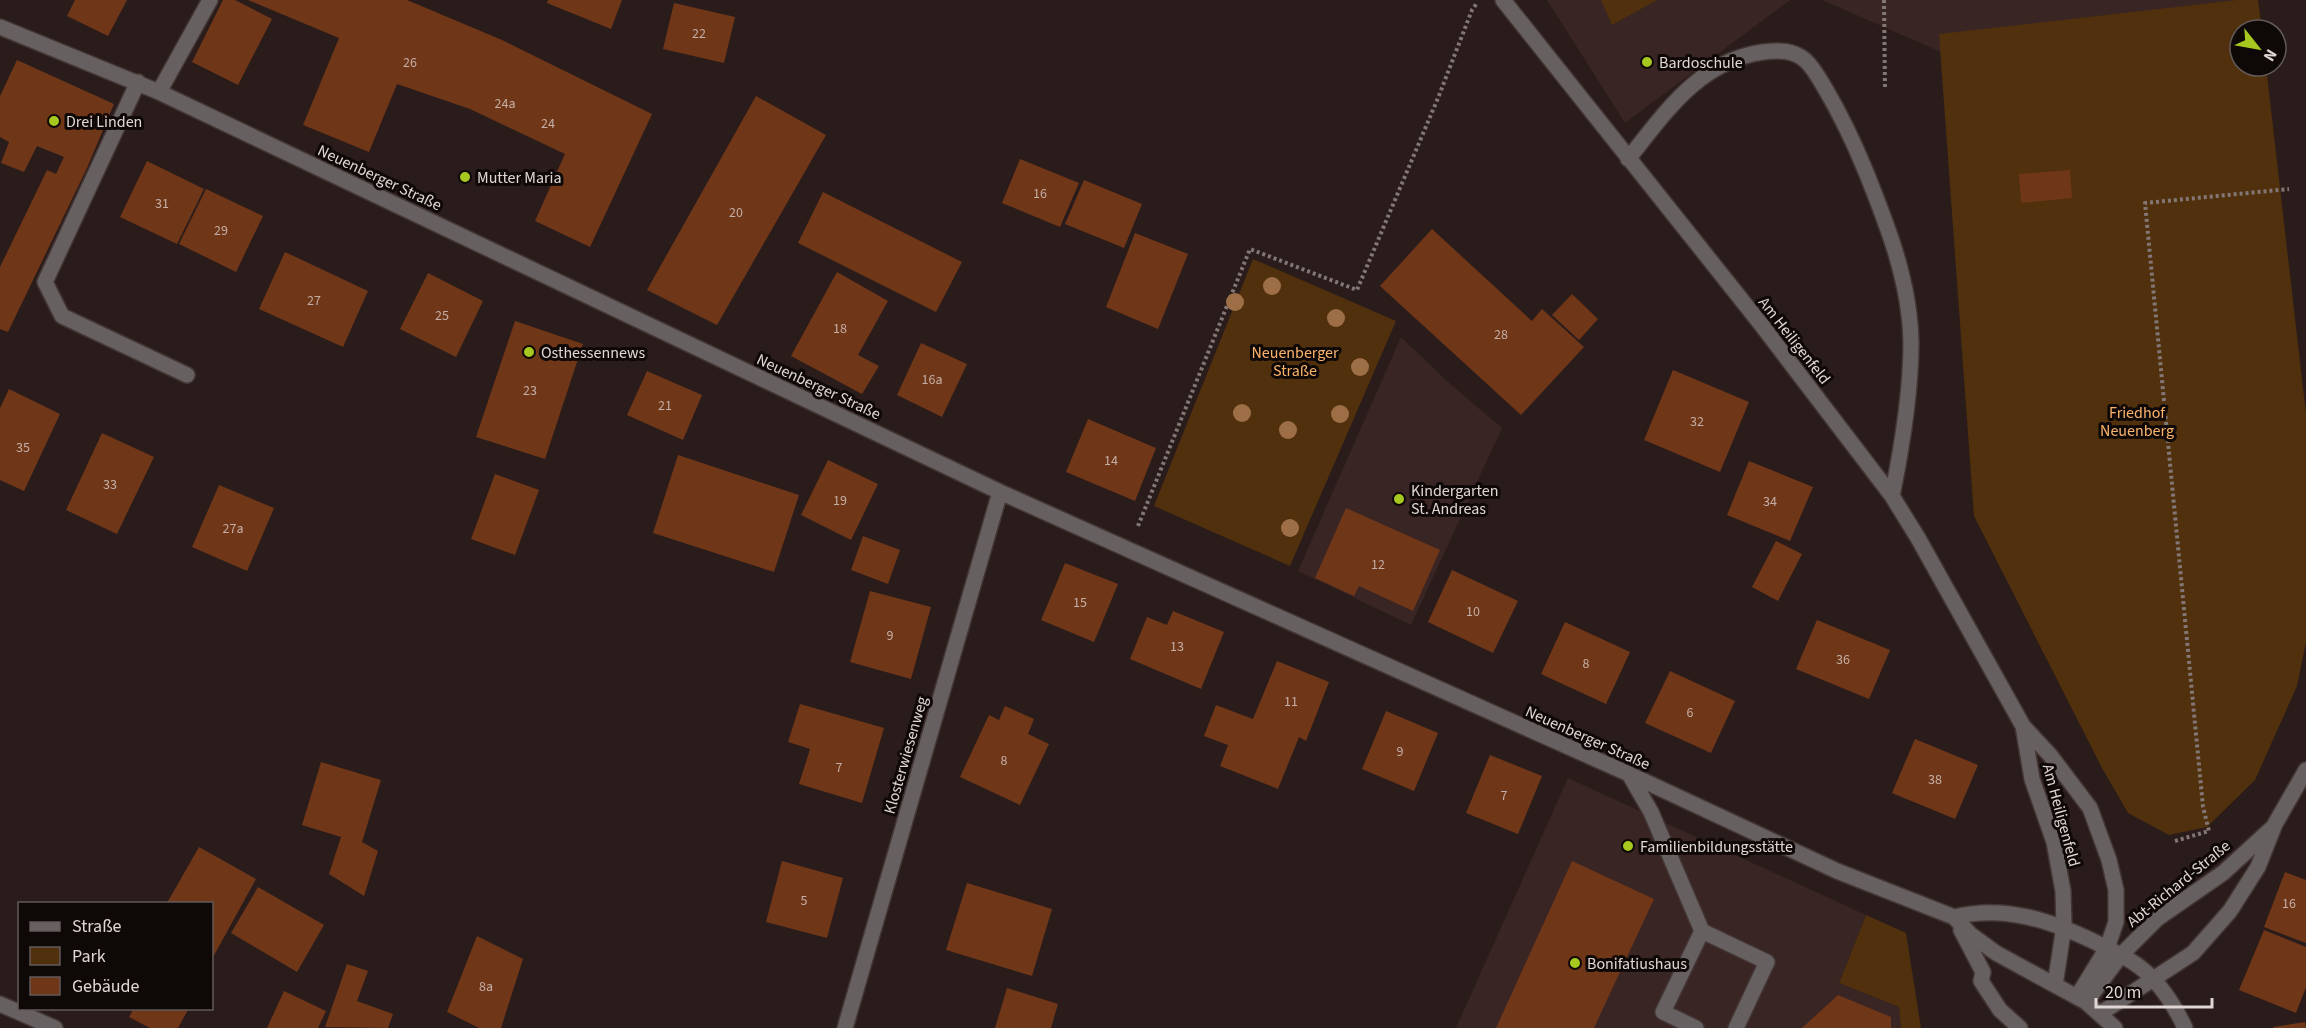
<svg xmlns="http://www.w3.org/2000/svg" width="2306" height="1028" viewBox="0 0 2306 1028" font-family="'Source Sans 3',sans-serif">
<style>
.built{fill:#392523}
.green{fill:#50300d}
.building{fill:#703618}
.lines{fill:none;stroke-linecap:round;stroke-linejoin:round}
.minor-casing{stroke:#433634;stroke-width:18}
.path{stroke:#837775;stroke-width:4;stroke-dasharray:3 3;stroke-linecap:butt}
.minor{stroke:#676061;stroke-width:15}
.tree{fill:#9e6f47}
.poi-dot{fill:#a7c81f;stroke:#0e0807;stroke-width:2}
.labels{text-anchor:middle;stroke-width:6;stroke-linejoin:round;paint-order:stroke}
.number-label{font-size:14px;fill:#c4aea5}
.poi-label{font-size:16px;fill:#e0d6d4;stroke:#0e0807;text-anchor:start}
.street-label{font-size:16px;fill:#e0d6d4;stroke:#0e0807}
.park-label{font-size:16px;fill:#fcb36c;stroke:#0e0807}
</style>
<rect width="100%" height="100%" fill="#2a1c1a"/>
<path class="built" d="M1547 0H1790L1625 123Z
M1822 0H2244L1941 52Z
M1401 337 1448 382 1502 428 1411 625 1298 571Z
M1568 778 1866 915 1839 983 1899 1007 1901 1028H1456Z"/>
<path class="green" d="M1601 0H1657L1612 25Z
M2237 0H2258L2262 30H2240V66H2266L2306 414V642L2297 686 2255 780 2207 827 2169 835 2128 813 2102 768 1974 516 1939 34Z
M1253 259 1396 321 1290 566 1154 506Z
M1866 915 1906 933 1921 1028H1901L1899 1007 1839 983Z"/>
<path class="building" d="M75 0H127L108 36 67 16Z
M223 0H235L272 19 238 85 192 62Z
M248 0H407L502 40 652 114 590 247 535 221 565 154 470 109 397 84 369 152 303 125 339 38Z
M548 0H622L611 29 547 3Z
M674 3 735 17 724 63 663 49Z
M17 60 114 104 87 168 8 332 0 329V267L47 170 56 174 64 157 37 146 24 172 1 163 9 142 0 137V96Z
M756 96 826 135 717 325 647 290Z
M1020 159 1079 183 1060 227 1002 203Z
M147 161 204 189 177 244 120 217Z
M2070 170 2072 198 2021 203 2019 174Z
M1084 180 1142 204 1124 248 1065 224Z
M206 189 263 216 236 272 179 244Z
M823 192 962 262 936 312 798 243Z
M1432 229 1532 321 1542 309 1584 347 1521 415 1380 286Z
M1135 233 1188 254 1158 329 1106 307Z
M285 252 368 291 343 347 259 309Z
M837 272 888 301 858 355 879 366 862 394 791 356Z
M428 273 483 301 456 357 400 329Z
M1572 294 1598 319 1579 340 1552 315Z
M515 321 583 344 545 459 476 437Z
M921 343 967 364 942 417 897 395Z
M1673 370 1749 402 1720 472 1644 440Z
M647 371 702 395 683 440 627 415Z
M9 389 60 414 24 491 0 480V408Z
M1088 419 1156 448 1135 501 1066 472Z
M102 433 154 457 117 534 66 510Z
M678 455 799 495 774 572 653 533Z
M828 460 878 484 851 540 801 515Z
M1749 461 1813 487 1790 541 1727 515Z
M495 474 539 490 515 555 471 539Z
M219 485 274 508 247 571 192 547Z
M1346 508 1440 550 1413 611 1359 586 1354 596 1315 578Z
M863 536 900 550 888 584 851 570Z
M1776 541 1802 554 1778 601 1752 587Z
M1065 563 1118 584 1094 642 1041 620Z
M1452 570 1518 601 1493 653 1428 622Z
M870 591 931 607 911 679 850 662Z
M1173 611 1224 632 1201 689 1130 659 1147 617 1167 625Z
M1817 620 1890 650 1869 699 1796 669Z
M1565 622 1630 652 1606 704 1541 674Z
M1277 661 1329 682 1306 741 1299 737 1278 789 1220 766 1228 745 1204 736 1216 705 1253 719Z
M1670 671 1735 701 1711 753 1645 723Z
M800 704 884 728 862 803 799 784 810 749 788 742Z
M1005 706 1034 719 1028 734 1049 744 1020 805 960 777 989 715 999 720Z
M1386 711 1438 733 1414 791 1362 769Z
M1915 739 1978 765 1955 819 1892 793Z
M1490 755 1542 776 1518 834 1466 813Z
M321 762 381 780 362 842 378 851 364 896 329 874 341 837 302 825Z
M199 847 256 879 212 959V903H167Z
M782 861 843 878 827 938 766 922Z
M1572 861 1654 899 1594 1028H1496Z
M2285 872 2306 880V943L2264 927Z
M967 883 1052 909 1032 976 946 950Z
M258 887 324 925 297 972 231 933Z
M2264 930 2306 947V987L2296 1013 2239 990Z
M477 936 523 959 501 1028H479L447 1012Z
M347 964 368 971 357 1001 393 1014 388 1028 325 1027Z
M1007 988 1058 1004 1051 1028H995Z
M284 991 326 1011 318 1028H267Z
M1838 995 1891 1017V1028H1802Z
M134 1008H189L178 1028H150L129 1017Z
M2305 1022 2306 1028H2273V1027Z"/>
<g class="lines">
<g class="minor-casing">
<path id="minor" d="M1503 0 1760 323 1892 496 1918 538 2023 726 2050 755 2090 808 2109 860 2116 890V922L2107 948 2077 997
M0 27 159 92 1000 492 1629 774 1837 871 1954 917 1970 934 1996 953 2086 1002 2115 1028
M138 82 45 282 62 316 187 375
M159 92 210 0
M1628 159C1666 112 1699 61 1763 52 1779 50 1793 50 1805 60 1814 68 1820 80 1826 90 1842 117 1854 143 1866 172 1888 227 1910 282 1911 343 1911 393 1902 447 1892 496
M2023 726 2032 779 2054 842 2063 891 2064 926 2055 985
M1629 774 1651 812 1702 931 1767 962 1736 1028
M1954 917C2007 904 2055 922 2103 946 2119 954 2136 962 2149 975 2163 988 2177 1010 2185 1028
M1961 930 1983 972 1981 981 2000 1010 2020 1028
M2086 1002 2121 955 2158 918 2223 873 2271 829
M0 1004 55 1028
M2101 1013 2193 953 2230 911 2258 867 2275 824 2306 770
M845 1028 1000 492
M1696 1028 1663 1012 1702 931"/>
</g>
<path class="path" d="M1884 0 1885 89
M1138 526 1250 249 1357 290 1438 98 1472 10 1477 3
M2175 841 2209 831 2203 807 2145 203 2289 189"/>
<use href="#minor" class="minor"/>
</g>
<g class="tree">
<circle cx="1272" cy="286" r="9"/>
<circle cx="1235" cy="302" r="9"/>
<circle cx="1336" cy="318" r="9"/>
<circle cx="1360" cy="367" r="9"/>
<circle cx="1242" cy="413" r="9"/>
<circle cx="1340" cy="414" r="9"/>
<circle cx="1288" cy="430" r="9"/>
<circle cx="1290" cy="528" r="9"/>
</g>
<g class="poi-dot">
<circle cx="1647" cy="62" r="6"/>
<circle cx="54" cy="121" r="6"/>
<circle cx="465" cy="177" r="6"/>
<circle cx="529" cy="352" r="6"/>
<circle cx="1399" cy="499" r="6"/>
<circle cx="1628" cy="846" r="6"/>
<circle cx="1575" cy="963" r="6"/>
</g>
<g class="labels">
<g class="number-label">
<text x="699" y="38">22</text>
<text x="410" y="67">26</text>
<text x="505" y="108">24a</text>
<text x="548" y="128">24</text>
<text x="1040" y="198">16</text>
<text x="162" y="208">31</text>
<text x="736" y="217">20</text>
<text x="221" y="235">29</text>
<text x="314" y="305">27</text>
<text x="442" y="320">25</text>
<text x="840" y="333">18</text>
<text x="1501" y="339">28</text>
<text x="932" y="384">16a</text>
<text x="530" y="395">23</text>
<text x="665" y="410">21</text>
<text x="1697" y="426">32</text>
<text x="23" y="452">35</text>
<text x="1111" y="465">14</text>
<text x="110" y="489">33</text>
<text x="840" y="505">19</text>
<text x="1770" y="506">34</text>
<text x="233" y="533">27a</text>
<text x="1378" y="569">12</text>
<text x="1080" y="607">15</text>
<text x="1473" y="616">10</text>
<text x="890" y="640">9</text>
<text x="1177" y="651">13</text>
<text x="1843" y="664">36</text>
<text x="1586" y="668">8</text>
<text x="1291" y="706">11</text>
<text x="1690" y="717">6</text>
<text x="1400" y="756">9</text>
<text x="1004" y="765">8</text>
<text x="839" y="772">7</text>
<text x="1935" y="784">38</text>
<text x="1504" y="800">7</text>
<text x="804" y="905">5</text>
<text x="2289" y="908">16</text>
<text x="486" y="991">8a</text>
</g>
<g class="poi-label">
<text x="1659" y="68">Bardoschule</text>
<text x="66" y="127">Drei Linden</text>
<text x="477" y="183">Mutter Maria</text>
<text x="541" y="358">Osthessennews</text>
<text x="1411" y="496">Kindergarten<tspan x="1411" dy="18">St. Andreas</tspan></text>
<text x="1640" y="852">Familienbildungsstätte</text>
<text x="1587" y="969">Bonifatiushaus</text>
</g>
<g class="street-label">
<text transform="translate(380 177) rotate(25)" y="6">Neuenberger Straße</text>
<text transform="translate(1795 340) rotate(52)" y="6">Am Heiligenfeld</text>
<text transform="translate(819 386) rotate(25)" y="6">Neuenberger Straße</text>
<text transform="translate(1588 737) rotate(24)" y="6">Neuenberger Straße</text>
<text transform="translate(905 755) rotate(-74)" y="6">Klosterwiesenweg</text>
<text transform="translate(2062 815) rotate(75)" y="6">Am Heiligenfeld</text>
<text transform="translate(2178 883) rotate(-39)" y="6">Abt-Richard-Straße</text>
</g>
<g class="park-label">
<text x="1295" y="358">Neuenberger<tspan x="1295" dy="18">Straße</tspan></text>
<text x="2137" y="418">Friedhof<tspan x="2137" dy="18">Neuenberg</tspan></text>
</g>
</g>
<rect x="18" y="902" width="195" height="108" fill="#0e0807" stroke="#625a59" stroke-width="1.5"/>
<rect x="30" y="922" width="30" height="9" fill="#676061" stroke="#625a59" stroke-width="1.5"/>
<text x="72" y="932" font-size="18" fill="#e0d6d4">Straße</text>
<rect x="30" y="947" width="30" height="18" fill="#50300d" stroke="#625a59" stroke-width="1.5"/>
<text x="72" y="962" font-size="18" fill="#e0d6d4">Park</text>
<rect x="30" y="977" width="30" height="18" fill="#703618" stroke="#625a59" stroke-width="1.5"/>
<text x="72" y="992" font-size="18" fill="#e0d6d4">Gebäude</text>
<g transform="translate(2258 48) rotate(121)"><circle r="28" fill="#0e0807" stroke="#625a59" stroke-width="1.5"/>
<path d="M0-4.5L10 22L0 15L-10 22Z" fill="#a7c81f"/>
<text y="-9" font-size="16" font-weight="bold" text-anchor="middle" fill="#e0d6d4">N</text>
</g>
<path d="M2096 998v9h116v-9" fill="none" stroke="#e0d6d4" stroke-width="3"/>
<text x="2105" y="998" font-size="18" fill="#e0d6d4" stroke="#0e0807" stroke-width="4.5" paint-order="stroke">20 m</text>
</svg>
